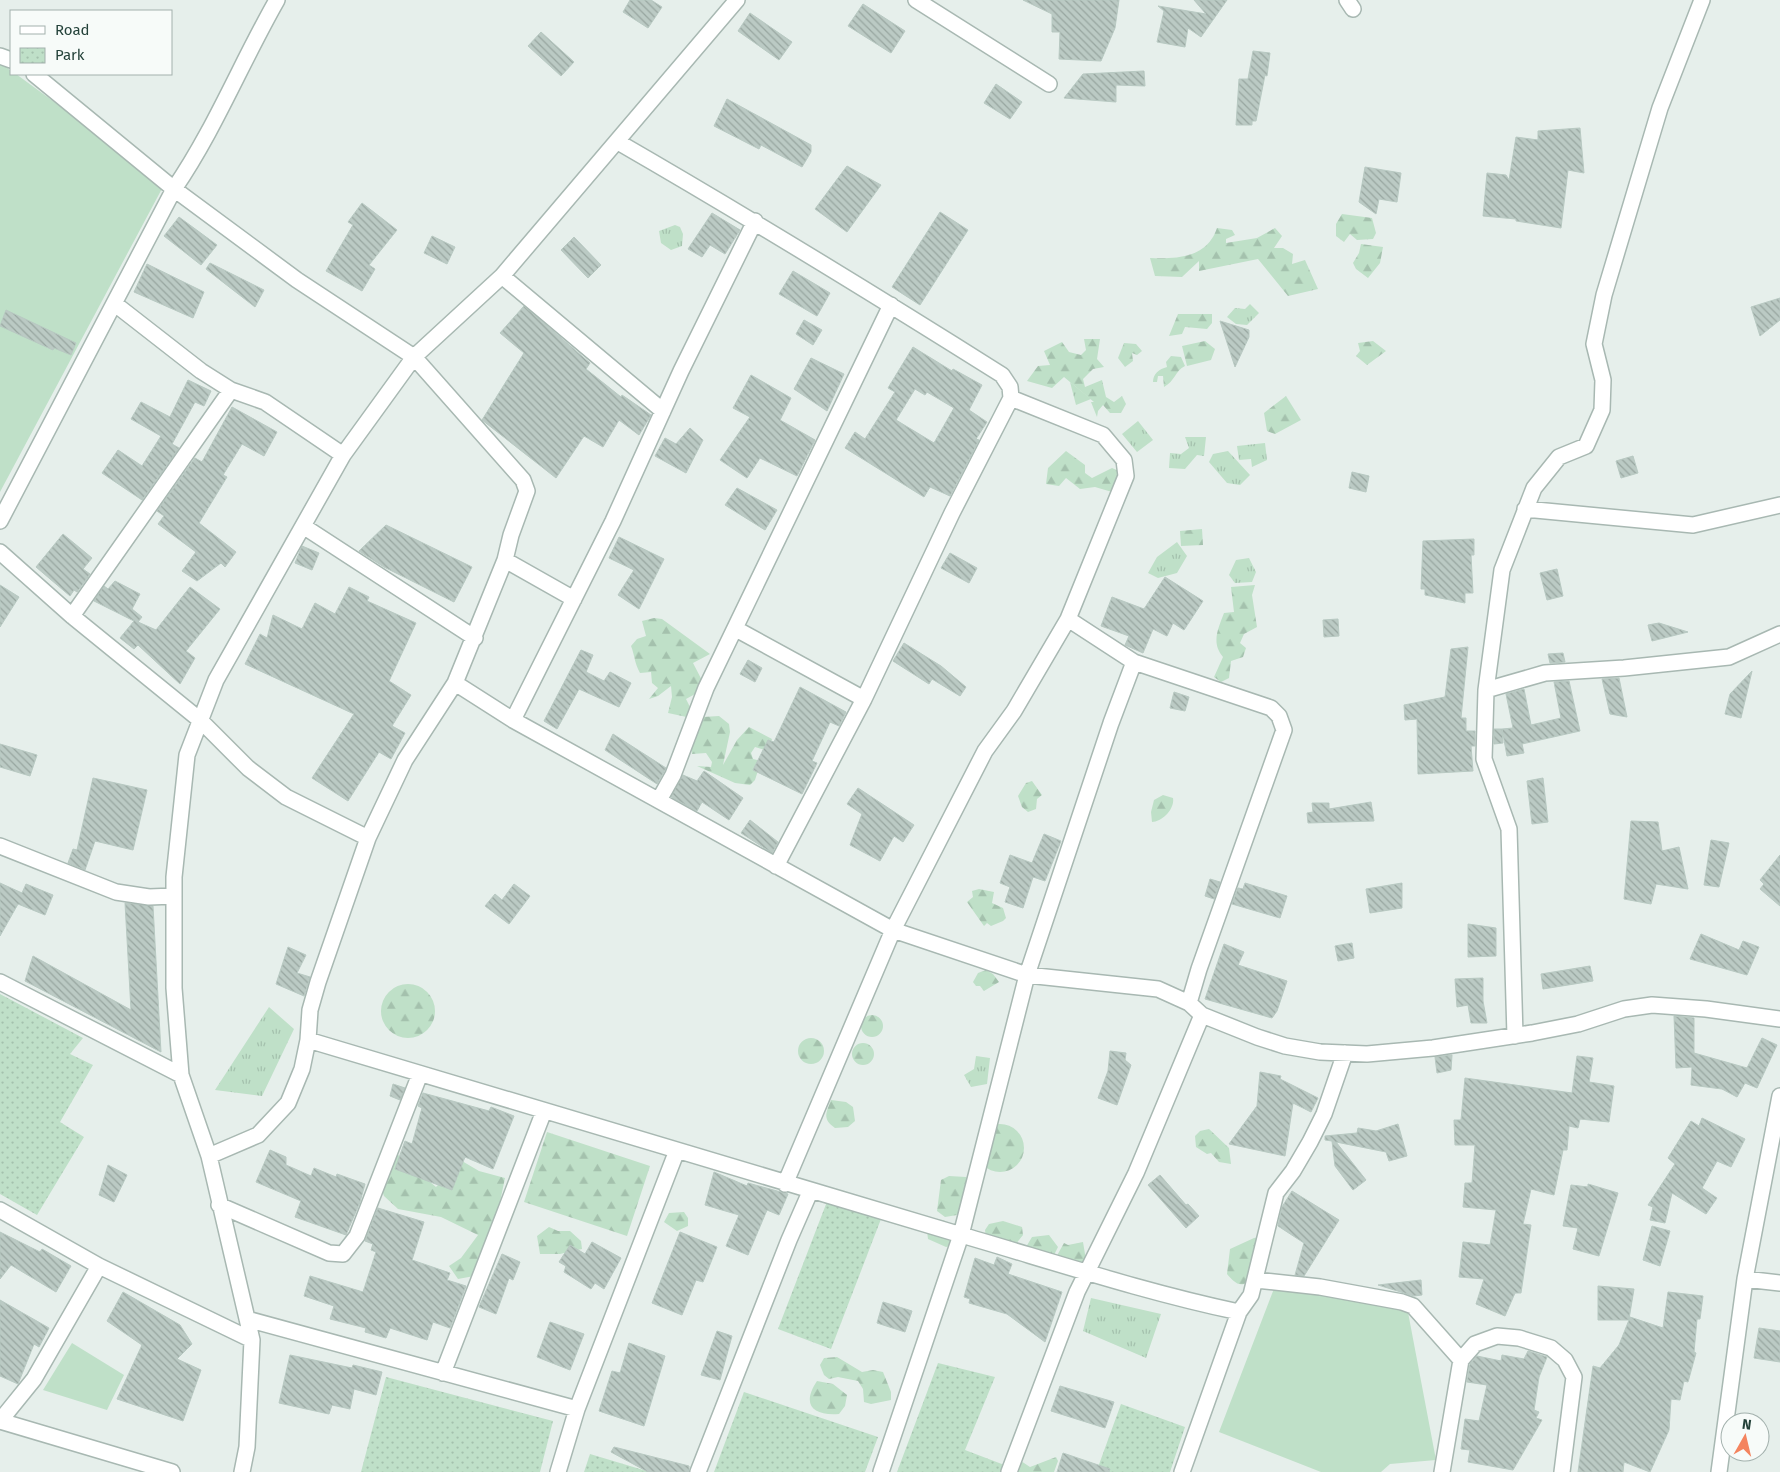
<svg xmlns="http://www.w3.org/2000/svg" width="1780" height="1472" viewBox="0 0 1780 1472" font-family="'Fira Sans',sans-serif">
<style>
.grass{fill:url(#grass-tufts)}
.forest{fill:url(#forest-firs)}
.park{fill:url(#park-dots)}
.garden{fill:#bfe0c8}
.building{fill:url(#building-back-hatch);stroke:#b8c9c2;fill-rule:evenodd}
.lines{fill:none;stroke-linecap:round;stroke-linejoin:round}
.minor-casing{stroke:#a8b8b2;stroke-width:18}
.tertiary-casing{stroke:#a8b8b2;stroke-width:18}
.minor{stroke:#fff;stroke-width:15}
.tertiary{stroke:#fff;stroke-width:15}
</style>
<defs>
<pattern id="grass-tufts" width="24" height="20" patternUnits="userSpaceOnUse" patternTransform="scale(1.25)"><rect width="24" height="20" fill="#bfe0c8"/><path d="M3 7l-1-3M5 7V3M7 7l1-3M15 17l-1-3M17 17v-4M19 17l1-3" fill="none" stroke="#a4c1ad"/></pattern>
<pattern id="forest-firs" width="22" height="20" patternUnits="userSpaceOnUse" patternTransform="scale(1.25)"><rect width="22" height="20" fill="#bfe0c8"/><path d="M5 1l3.5 6h-7zM16 11l3.5 6h-7z" fill="#a4c1ad"/></pattern>
<pattern id="park-dots" width="8" height="8" patternUnits="userSpaceOnUse" patternTransform="scale(1.25)"><rect width="8" height="8" fill="#bfe0c8"/><path d="M2 2h.1M6 6h.1" fill="none" stroke="#a4c1ad" stroke-width="1.8" stroke-linecap="round"/></pattern>
<pattern id="building-back-hatch" width="6" height="6" patternUnits="userSpaceOnUse" patternTransform="scale(1.25)"><rect width="6" height="6" fill="#bbcac4"/><path d="M-1 5l2 2M0 0l6 6M5-1l2 2" fill="none" stroke="#98a6a0"/></pattern>
</defs>
<rect width="100%" height="100%" fill="#e6efeb"/>
<path class="grass" d="M675 225 680 227 683 234 682 246 671 250 661 243 659 231Z
M1250 304 1259 313 1247 325 1236 324 1227 317 1235 308 1245 309Z
M1070 382 1091 399 1076 405Z
M1138 421 1153 440 1137 452 1122 434Z
M1185 437H1206L1204 456 1197 455 1185 469 1169 468 1170 453 1181 454 1189 448Z
M1265 443 1267 460 1252 467 1251 459 1239 460 1237 446Z
M1228 451 1250 475 1240 485 1227 483 1209 462 1213 454Z
M1177 542 1187 556 1177 573 1158 578 1148 573 1157 557Z
M1249 558 1256 572 1252 582 1235 583 1229 575 1236 560Z
M269 1007 294 1029 262 1096 215 1090Z
M976 1056 990 1058 987 1084 971 1087 964 1075 974 1069Z
M1091 1298 1161 1314 1146 1358 1083 1331Z"/>
<path class="forest" d="M1342 214 1372 218 1376 233 1373 239 1357 240 1350 234 1344 242 1336 236V224Z
M1217 228 1232 230 1235 235 1226 239V243L1257 238 1275 228 1282 236 1274 248H1283L1293 254 1292 264 1305 260 1318 289 1288 296 1258 259 1199 271V261L1182 277 1155 276 1150 258C1177 259 1207 258 1217 228Z
M1361 244 1383 247 1380 263 1368 278 1356 269 1353 263 1359 253Z
M1178 314H1212V323L1207 329 1185 327 1182 334 1169 336Z
M1084 339H1100L1097 359 1104 367 1093 369 1083 379 1085 387 1102 380 1106 397 1114 402 1122 396 1126 404 1121 413H1110L1103 405 1098 411 1097 417 1091 402H1094L1064 377 1052 388 1027 381 1038 366 1050 365 1044 351 1062 342 1069 352 1081 355 1086 350Z
M1205 341 1215 349 1211 360 1187 366 1182 346Z
M1373 341 1386 351 1367 365 1356 356 1360 351 1358 343Z
M1124 343 1136 344 1142 351 1137 355 1132 353 1133 361 1125 367 1118 358Z
M1171 356 1181 357 1185 366C1175 371 1175 381 1164 387L1163 376H1158L1157 382H1153C1153 374 1159 369 1167 367L1166 362Z
M1286 396 1301 420 1275 434 1267 431 1264 413Z
M1066 451 1085 465V473L1092 478 1112 468 1119 471 1118 486 1112 492 1095 487 1080 489 1066 478 1059 486 1046 484 1048 468Z
M1202 529 1203 545 1181 546 1180 531Z
M1255 585 1252 595 1257 627 1244 634 1240 643 1246 648 1243 657 1231 661 1229 678 1221 682 1214 677 1223 657C1211 643 1218 629 1224 613L1234 612 1231 587Z
M654 618 662 619 710 654 693 663 706 688 686 699 696 719 668 713 672 697 671 686 658 696 649 699 658 688 652 683 651 672 640 673C634 662 635 656 631 646L637 639 646 636 642 621Z
M719 716 729 724 730 732 723 765 737 740 749 727 772 739 768 751 755 747 751 753 753 759 761 761 755 780 750 785 735 783 697 766 711 767 712 762 706 753 692 754 691 746 696 740 695 722 703 717Z
M1032 781 1042 795 1037 799 1036 809 1028 812 1022 807 1018 796 1026 783Z
M1163 795 1173 798C1175 809 1162 822 1152 822L1151 812 1154 800Z
M979 889 994 892 992 903 1003 908 1006 918 1003 921 991 926 987 923 984 926 967 902 973 897 972 891Z
M986 970 993 974 999 982 984 991 980 986H976L973 982 978 973Z
M381 1011a27 27 0 1 1 54 0a27 27 0 1 1-54 0Z
M861 1026a11 11 0 1 1 22 0a11 11 0 1 1-22 0Z
M798 1051a13 13 0 1 1 26 0a13 13 0 1 1-26 0Z
M852 1054a11 11 0 1 1 22 0a11 11 0 1 1-22 0Z
M831 1100 846 1102 853 1107 855 1121 848 1127 835 1128C822 1119 826 1113 831 1100Z
M976 1148a24 24 0 1 1 48 0a24 24 0 1 1-48 0Z
M1209 1129 1229 1148 1231 1164 1219 1162 1211 1153 1207 1154 1196 1147 1195 1136 1200 1131Z
M547 1132 650 1166 627 1236 524 1202Z
M397 1154 436 1187 462 1161 479 1171 505 1178 485 1274 458 1279 449 1266 461 1258 478 1235 441 1217 398 1209 384 1196 381 1188 388 1169Z
M949 1176 966 1177 969 1180 968 1202 957 1215 945 1217 937 1211 941 1180Z
M684 1212 688 1218V1226L677 1231 664 1222 669 1213Z
M935 1219 943 1220 958 1228V1244L946 1247 928 1239 927 1231Z
M1003 1221 1022 1227 1023 1235 1011 1250 986 1238 985 1230 989 1224Z
M549 1227 558 1231H570L581 1241 582 1249 560 1254H540L537 1236Z
M1049 1235 1058 1247 1054 1255 1026 1247 1032 1237Z
M1260 1237 1248 1282C1239 1288 1233 1281 1227 1274L1230 1249 1254 1238Z
M1083 1242 1086 1260 1082 1265 1050 1268 1064 1243 1068 1245Z
M837 1357 862 1372 873 1370 883 1372 891 1392V1400L871 1404 864 1402 863 1389 858 1381 838 1377 829 1379 824 1375 820 1365 824 1358Z
M817 1381 833 1384 847 1395 845 1406 839 1414C813 1416 801 1405 817 1381Z
M1056 1457 1058 1461 1054 1472H1004L1021 1461 1030 1467Z"/>
<path class="park" d="M0 994 83 1038 70 1054 93 1065 60 1122 84 1137 37 1215 0 1194Z
M828 1199 881 1219 831 1349 778 1329Z
M938 1363 995 1377 965 1450 1007 1466 1004 1472H897Z
M386 1377 553 1421 540 1472H361Z
M744 1392 878 1437 865 1472H714Z
M1121 1404 1185 1427 1170 1472H1104L1097 1470Z
M590 1454 650 1472H584Z"/>
<path class="garden" d="M0 62 11 71V74H16L165 183 0 492Z
M1275 1286 1407 1307 1436 1460 1390 1464 1381 1472H1321L1219 1432Z
M72 1343 124 1375 107 1410 43 1390Z"/>
<path class="building" d="M630 0H651L662 7 648 28 623 12Z
M1023 0H1119L1115 28 1101 61 1059 59 1060 32H1052V14Z
M1194 0H1227L1201 37 1188 28 1185 47 1157 42 1164 11 1158 6 1206 14Z
M863 4 905 31 891 53 848 26Z
M750 13 792 42 779 60 738 31Z
M541 32 574 62 561 76 528 46Z
M1253 51 1270 53 1267 76 1265 75 1256 121H1252V125H1236L1239 79H1248Z
M1144 71 1145 86 1116 85V102L1064 98 1083 74Z
M996 84 1022 102 1010 119 984 103Z
M727 99 811 145V152L802 167 761 145 759 149 714 126Z
M1580 128 1584 173 1568 170 1561 228 1516 221V219L1483 216 1487 173 1506 175 1509 180 1516 137 1538 140V131Z
M847 166 881 185 847 232 815 209Z
M1365 167 1401 173 1397 202 1379 199 1376 214 1359 202Z
M362 203 397 230 369 265 375 269 362 291 326 271 353 225 348 222Z
M940 212 968 230 920 305 892 287Z
M712 213 740 230 725 254 710 245 702 257 688 249Z
M179 217 217 245 201 265 164 236Z
M432 236 455 247 447 264 424 253Z
M574 237 601 265 588 278 561 250Z
M210 263 264 290 255 307 206 269Z
M147 264 204 292 193 318 134 292Z
M793 271 830 293 817 316 779 294Z
M1780 298V320L1760 336 1751 307Z
M524 306 590 363 586 369 621 397 622 395 651 415 639 435 619 420 603 447 584 436 556 478 482 420 524 353 500 333Z
M6 310 76 343 71 355 54 348 53 350 0 326Z
M804 320 822 330 813 345 796 334Z
M1220 321 1249 330V337L1235 367Z
M913 347 952 371 953 369 982 385 969 410 987 422 976 439 979 440 950 496 930 487 924 497 845 448 855 432 865 439 895 392 888 388ZM915 389 925 395 927 392 954 408 934 443 896 420Z
M811 358 844 374 827 411 794 389Z
M751 375 791 398 780 420 815 440 797 476 760 458 747 478 720 460 750 417 733 408Z
M188 380 211 391 204 406 195 402 172 444 179 448 142 500 102 473 118 450 142 466 161 436 131 419 141 402 170 417Z
M232 407 277 432 264 456 242 444 223 475 227 477 199 523 236 552 225 567 221 563 197 581 182 571 196 552 158 524 164 516 157 511 195 458 202 462Z
M690 428 703 440 686 473 655 456 665 438 676 444Z
M1633 456 1638 473 1621 478 1616 461Z
M1352 472 1369 476 1366 492 1349 488Z
M737 488 777 510 765 530 725 505Z
M386 525 472 567 454 602 384 567 359 551Z
M63 534 92 558 83 569 90 574 77 592 74 590 70 596 36 567Z
M619 537 664 559 639 609 618 595 634 570 609 558Z
M1474 539V555H1471L1473 593H1465V603L1425 595V589H1421L1423 541Z
M302 546 319 553 312 570 295 563Z
M950 553 977 568 969 583 941 568Z
M1557 569 1563 596 1547 600 1540 573Z
M1165 577 1203 601 1184 630 1173 623 1167 636 1153 629 1143 653 1125 645 1129 636 1101 626 1112 597 1144 609Z
M115 581 140 594 132 609 142 617 138 622 156 630 190 587 220 609 186 651 195 658 180 684 138 645 134 649 120 638 134 621 94 601 104 586 108 589Z
M0 585 19 597 0 627Z
M349 587 369 597 367 601 416 623 389 681 411 695 392 726 405 733 391 759 379 752 348 801 312 778 354 714 245 664 260 634 267 638 273 615 302 629 315 603 335 614Z
M1338 619 1339 636 1324 637 1323 620Z
M1659 623 1688 632 1652 641 1648 625Z
M904 643 941 666 966 687 960 696 932 679 929 684 893 661Z
M1468 647 1461 718H1466V731H1475V746H1471L1473 771 1418 774 1417 719 1405 720 1404 705 1445 697 1451 649Z
M581 650 593 655 586 672 604 681 610 672 631 683 619 707 579 689 557 729 544 721Z
M1563 653 1565 662 1550 663 1548 654Z
M748 660 762 668 755 682 740 674Z
M1752 671 1741 718 1725 714 1730 694Z
M1619 678 1627 717 1610 714 1602 679Z
M1569 681 1580 731 1522 744 1524 753 1507 756 1502 729 1513 728 1506 694 1524 689 1531 725 1561 718 1554 682Z
M800 687 846 712 839 726 830 722 812 761 817 763 802 794 753 770 768 740 774 742Z
M1174 692 1189 697 1185 711 1170 708Z
M1494 729H1502L1503 743 1494 744Z
M613 734 666 768 657 784 605 750Z
M0 744 37 755 30 776 0 767Z
M704 771 743 798 729 820 702 802 697 811 671 797 683 775 697 781Z
M93 778 147 790 133 850 95 841 85 870 68 863 73 849 77 850Z
M1543 778 1548 822 1532 824 1527 781Z
M858 788 914 825 903 842 894 836 880 861 850 845 862 814 847 804Z
M1371 802 1374 821 1308 823 1307 813 1313 812 1312 803H1329V809Z
M750 820 778 842 772 853 741 833Z
M1631 821 1658 822 1662 851 1679 847 1688 889 1656 884 1651 904 1624 899Z
M1044 834 1061 841 1045 881 1033 877 1023 908 1005 902 1010 887 1000 883 1010 855 1032 863Z
M1711 840 1729 843 1719 887 1704 885Z
M1780 855V906L1760 889 1764 884 1760 880Z
M1210 879 1220 882 1214 899 1205 896Z
M0 883 22 893 26 884 53 895 45 915 18 904 0 936Z
M1245 883 1287 896 1280 918 1232 904 1238 888 1243 889Z
M1402 883V908L1370 913 1366 889Z
M514 884 530 896 509 924 485 906 495 894 502 900Z
M125 903 153 906 161 1052 25 981 33 956 131 1010Z
M1468 924 1496 928V956L1468 957Z
M1701 934 1739 950 1743 941 1759 947 1747 975 1690 959Z
M1352 943 1354 958 1338 961 1335 946Z
M1224 944 1244 952 1238 965 1287 981 1277 1011 1272 1018 1205 999Z
M288 947 306 955 297 973 310 977 304 996 276 984Z
M1590 966 1593 981 1543 989 1541 974Z
M1483 978V1001L1487 1023H1471L1468 1005 1457 1007 1455 979Z
M1674 1016 1694 1018V1053L1747 1068 1762 1038 1777 1045 1757 1088 1745 1083 1737 1097 1722 1089 1691 1085 1692 1067 1676 1068Z
M1110 1051 1126 1053 1125 1060 1131 1065 1117 1105 1098 1098 1108 1071Z
M1452 1055 1451 1070 1437 1073 1435 1057Z
M1577 1056 1593 1058 1589 1082 1614 1086 1609 1122 1580 1119 1578 1128 1569 1126 1567 1150H1563L1554 1195 1531 1189 1523 1224 1531 1225 1521 1293H1515L1505 1316 1476 1304 1484 1279 1459 1277 1463 1242 1490 1245 1496 1210 1463 1207 1465 1183H1472L1475 1145H1455L1454 1120H1461L1465 1078 1572 1093Z
M1260 1072 1281 1076 1280 1079 1318 1098 1311 1112 1293 1103 1285 1156 1229 1144 1257 1106Z
M393 1084 405 1088 400 1100 390 1096Z
M423 1093 489 1111 491 1107 514 1116 493 1169 465 1157 452 1190 395 1169 405 1141 412 1144 422 1108 418 1106Z
M1702 1118 1745 1139 1731 1167 1717 1161 1702 1188 1717 1198 1706 1214 1672 1193 1665 1223 1650 1220 1653 1207 1648 1205 1675 1164 1668 1158 1691 1121 1699 1126Z
M1398 1124 1407 1156 1389 1161 1386 1152 1336 1142 1366 1180 1353 1190 1335 1166 1332 1141 1325 1140V1136L1357 1133 1358 1128 1376 1131Z
M270 1150 286 1157V1165L311 1176 314 1168 336 1177 337 1174 365 1184 360 1202 346 1235 295 1217 301 1201 256 1182Z
M108 1165 127 1175 114 1202 99 1195Z
M714 1172 747 1186 748 1183 788 1194 779 1215 767 1210 748 1255 726 1246 739 1215 705 1205Z
M1160 1175 1186 1205 1188 1204 1199 1216 1186 1228 1148 1185Z
M1588 1184 1618 1193 1599 1256 1573 1249 1578 1228 1563 1226 1571 1185 1588 1187Z
M1292 1191 1339 1220 1304 1276 1295 1275 1304 1243 1278 1226 1282 1207Z
M378 1208 424 1222 412 1260 450 1273 447 1280 466 1286 450 1328 433 1322 427 1340 390 1328 386 1338 365 1332 366 1328 330 1319 334 1306 304 1296 310 1276 363 1292 376 1252 371 1250 373 1244 365 1241Z
M1652 1226 1670 1231 1660 1266 1643 1260Z
M0 1232 40 1252 42 1249 71 1266 56 1292 11 1265 0 1279Z
M680 1232 717 1247 703 1282 696 1280 682 1315 652 1303Z
M592 1242 621 1258 604 1289 595 1283 591 1289 564 1272 566 1266 559 1262 570 1245 585 1254Z
M502 1254 520 1262 513 1280 509 1278 496 1314 479 1307Z
M997 1257 1012 1264 1008 1274 1062 1292 1045 1342 1007 1314 969 1303 970 1299 964 1297 975 1258 994 1265Z
M1421 1280 1422 1295 1414 1296 1378 1285Z
M1598 1286 1634 1289 1629 1319 1630 1317 1663 1328 1668 1292 1703 1296 1700 1319H1697L1694 1352 1696 1353 1688 1382 1684 1381 1680 1400 1671 1399 1669 1430 1650 1472 1624 1462 1623 1472H1578L1593 1366 1600 1368 1619 1345 1629 1320H1598Z
M123 1292 180 1325 192 1344 177 1359 201 1370 183 1421 117 1399 142 1345 107 1321Z
M0 1300 49 1328 39 1347 34 1344 18 1384 0 1376Z
M883 1302 912 1311 905 1332 877 1323Z
M550 1322 584 1334 570 1370 537 1357Z
M1759 1328 1780 1331V1362L1754 1358Z
M717 1331 732 1336 720 1380 701 1375Z
M629 1343 665 1356 644 1426 599 1411 612 1371 620 1373Z
M1528 1351 1547 1357 1539 1377 1534 1410 1539 1412 1536 1418 1542 1420 1513 1470 1468 1462 1470 1450 1461 1449 1465 1419 1479 1421 1487 1385 1467 1382 1470 1364 1477 1356 1501 1361 1502 1355 1524 1359Z
M290 1355 352 1368 353 1365 382 1372 376 1395 354 1389 350 1409 332 1405 329 1414 279 1403Z
M1060 1386 1114 1402 1105 1428 1051 1411Z
M614 1447 689 1466V1472H648L611 1452Z
M1063 1453 1110 1469 1109 1472H1057Z"/>
<g class="lines">
<g class="minor-casing">
<path id="minor" d="M916 0 1049 84
M1347 0 1353 9
M0 56 11 60
M34 74 174 189 297 280 414 357 523 480 527 491 511 535 505 560 455 683 405 760 368 838 318 982 310 1010 308 1040 302 1069 288 1103 258 1135 209 1156
M618 142C748 217 875 295 1002 375L1010 387 1011 398 952 513 864 699 776 866
M502 276 663 411
M115 304 201 371 231 390 265 402 343 455
M1525 509 1693 525 1780 505
M0 521 174 189C215 129 241 63 277 0
M303 526 475 638
M0 552 72 616 200 720 248 768 286 797 368 838
M505 560 574 599
M72 616 231 390
M1068 619 1134 662 1271 708 1279 716 1284 730 1199 969 1189 1003
M736 629 864 699
M455 683 513 720 893 930 1027 975 1158 989 1189 1003 1202 1015 1257 1037 1285 1046 1320 1052 1367 1054 1433 1048 1532 1033 1578 1024 1624 1009 1652 1005 1706 1009 1780 1019
M1486 690 1545 673 1624 668 1729 657 1780 634
M513 720 613 521 681 371 755 221
M659 800 673 775 706 688 891 305
M0 846 116 892 149 897 174 896
M0 982 181 1075
M1515 1036 1509 829 1484 759 1486 690 1502 570 1534 488 1559 457 1586 446 1602 410 1603 380 1594 344 1604 295 1660 108 1702 0
M308 1040C524 1105 740 1171 958 1234 1051 1261 1144 1292 1239 1312L1182 1472
M785 1184 893 930 985 751 1014 711 1068 619 1126 476 1124 460 1103 435 1011 398
M219 1205 329 1253 343 1254 357 1236 420 1074
M0 1210 99 1266 252 1340
M1745 1279 1780 1283
M1256 1280 1320 1287 1402 1302 1413 1306 1461 1360
M1239 1312 1251 1295 1276 1193 1293 1171 1310 1142 1324 1114 1345 1053
M247 1319 577 1409
M443 1373 544 1111
M0 1421 34 1379 99 1266
M242 1472 247 1447 252 1340 209 1156 181 1075 174 988V877L187 755 216 680 343 455 414 357 502 276 737 0
M558 1472 577 1409 676 1153
M698 1472 789 1240 810 1192
M881 1472 961 1235 1027 975 1111 723 1134 662
M1009 1472 1077 1292 1136 1173 1202 1015
M1442 1472 1461 1360 1475 1344 1497 1336 1519 1338 1551 1348 1565 1360 1574 1377 1562 1472
M1719 1472 1745 1279 1780 1096"/>
</g>
<g class="tertiary-casing">
<path id="tertiary" d="M0 1421 172 1472"/>
</g>
<use href="#minor" class="minor"/>
<use href="#tertiary" class="tertiary"/>
</g>
<rect x="10" y="10" width="162" height="65" fill="#f7fbf9" stroke="#a3b1ad"/>
<rect x="20" y="26" width="25" height="8" fill="#ffffff" stroke="#a3b1ad"/>
<text x="55" y="35" font-size="15" fill="#24423a">Road</text>
<rect x="20" y="48" width="25" height="15" fill="url(#park-dots)" stroke="#a3b1ad"/>
<text x="55" y="60" font-size="15" fill="#24423a">Park</text>
<g transform="translate(1745 1437) rotate(8)"><circle r="24" fill="#f7fbf9" stroke="#a3b1ad"/>
<path d="M0-4L9 19L0 12L-9 19Z" fill="#f4845f"/>
<text y="-8" font-size="14" font-weight="bold" text-anchor="middle" fill="#24423a">N</text>
</g>
</svg>
